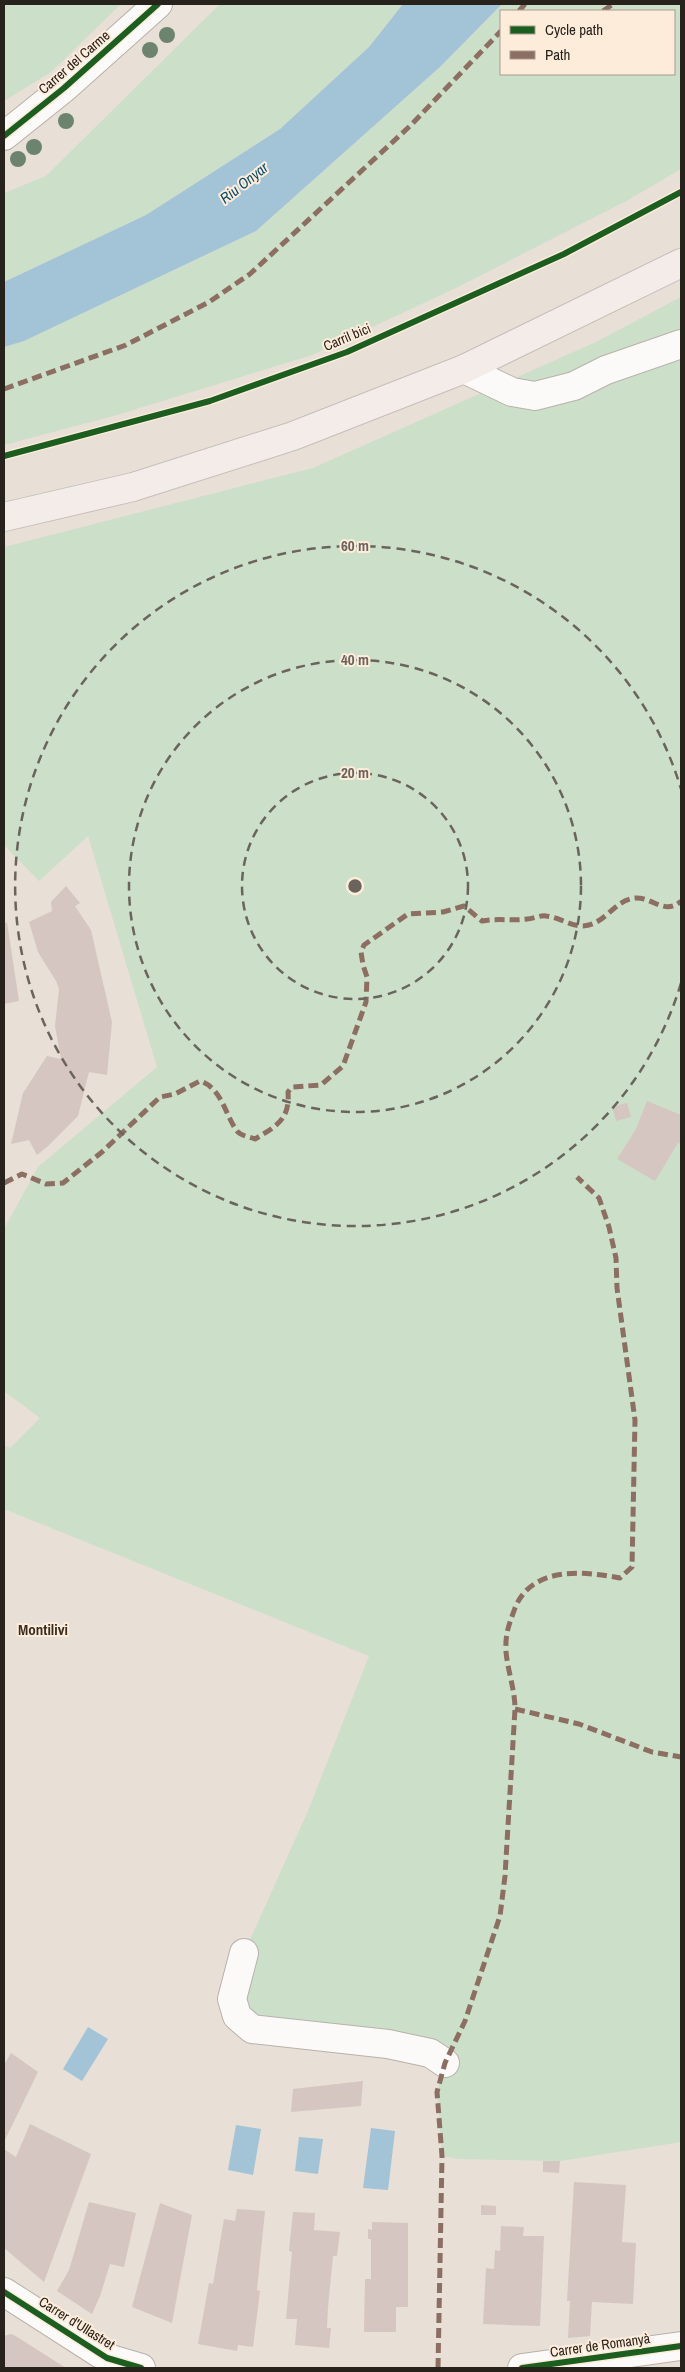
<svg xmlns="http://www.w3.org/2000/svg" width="685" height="2372" viewBox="0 0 685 2372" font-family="'Archivo Narrow',sans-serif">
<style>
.green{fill:#ccdfc8;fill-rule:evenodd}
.water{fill:#a3c3d6}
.building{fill:#d5c6c1}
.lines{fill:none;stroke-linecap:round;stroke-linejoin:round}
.minor-casing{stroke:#b8b1aa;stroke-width:30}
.major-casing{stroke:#c4bfbb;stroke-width:30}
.minor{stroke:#fcfaf9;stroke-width:28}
.major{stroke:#f3ece9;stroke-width:28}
.quiet{stroke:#8d6e63;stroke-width:5;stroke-dasharray:10 5;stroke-linecap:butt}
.cycleway-casing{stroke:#feecdb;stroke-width:9}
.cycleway{stroke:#1b5e20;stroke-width:6}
.tree{fill:#6c846e}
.ring{fill:none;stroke:#6b645d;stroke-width:2.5;stroke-dasharray:9 6}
.labels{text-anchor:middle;stroke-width:4;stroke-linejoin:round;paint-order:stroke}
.street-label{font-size:14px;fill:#28221c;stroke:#feecdb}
.water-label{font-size:15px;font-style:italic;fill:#094b6a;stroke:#feecdb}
.neighbourhood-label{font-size:15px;font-weight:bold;fill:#392c1f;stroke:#feecdb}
.centre{fill:#6b645d;stroke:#feecdb;stroke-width:2.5}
.ring-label{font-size:15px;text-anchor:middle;font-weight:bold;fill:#6b645d;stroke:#feecdb;stroke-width:4;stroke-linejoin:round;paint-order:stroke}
</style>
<rect width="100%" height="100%" fill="#e8dfd6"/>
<path class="green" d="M7 4H121L51 72 4 101V6Z
M220 4H403L369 47 280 129 146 215 4 282V193L46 176Z
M502 4H681V169L630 199 456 288 312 355 117 415 4 445V347L24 341 256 231 441 66ZM501 11H674V74H501Z
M681 297V2142L560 2161 458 2159 442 2156 437 2092 445 2063 237 2016 244 1953 308 1811 369 1656 4 1509V1445L10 1448 40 1418 4 1391V1229L38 1167 157 1067 88 836 39 881 4 845V547L313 468 596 342Z"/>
<path class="water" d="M403 4H502L441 66 256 231 24 341 4 347V282L146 215 280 129 369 47Z
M88 2027 108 2039 82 2081 63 2069Z
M236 2125 261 2129 253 2175 228 2170Z
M371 2128 395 2131 388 2190 363 2188Z
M299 2137 323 2139 318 2174 295 2171Z"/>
<path class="building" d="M66 886 80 903 75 906 91 930 112 1022 107 1075 89 1072 78 1116 47 1147 37 1155 29 1140 11 1144 23 1093 47 1056 61 1059 55 1026 59 989 56 981 38 952 29 922 52 911 51 902Z
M7 922 19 1001 4 1004V924Z
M647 1101 681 1115V1144L678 1143 655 1181 617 1159 636 1129Z
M627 1103 631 1117 616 1121 612 1107Z
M11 2053 38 2072 4 2142V2065Z
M363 2081 361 2106 291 2112 293 2089Z
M30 2124 91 2154 44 2282 4 2248V2149L16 2157Z
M543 2161H560L559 2173 543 2172Z
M574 2182 626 2185 622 2242 636 2243 633 2304 592 2302 590 2336 568 2338 570 2301H567Z
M89 2202 136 2213 124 2267 110 2264 100 2296 92 2314 57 2291 69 2270Z
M160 2203 192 2215 172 2323 132 2307Z
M481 2205 496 2206V2215H481Z
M237 2209 265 2211 257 2290 260 2291 253 2347 238 2345 237 2351 198 2344 209 2283 213 2284 224 2219 235 2221Z
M293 2212 315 2213 314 2230 340 2232 337 2256H333L328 2307 327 2328H331L329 2348 295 2345 297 2319H286L292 2252 289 2251Z
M372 2222 408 2223V2307H396V2332H364L365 2279H371V2239H368V2229L372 2230Z
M501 2226 524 2227 523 2236H544L540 2326 483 2324 486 2268 494 2269 495 2250 500 2251Z
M10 2334 14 2335 66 2368H4V2336Z"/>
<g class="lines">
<g class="minor-casing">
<path id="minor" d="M4 136 64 88 158 4
M464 369 512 392 535 396 574 386 606 370 681 344
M244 1953 232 1999 237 2016 252 2029 388 2044 430 2053 445 2063
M4 2292 107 2358 141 2368
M522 2368 681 2346"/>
</g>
<g class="major-casing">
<path id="major" d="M4 517 133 487 293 436 464 369 681 263"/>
</g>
<use href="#minor" class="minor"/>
<use href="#major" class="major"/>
<path class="quiet" d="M519 11 525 4
M603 11 613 4
M4 389 126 345 209 302 250 274 410 126 501 31
M4 1183 22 1174 46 1184 63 1183 102 1152 160 1097 175 1094 200 1081C222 1088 225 1115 237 1131 241 1136 250 1137 255 1139 277 1126 290 1119 288 1092L292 1087 321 1085 343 1066 366 1002 367 977 363 965 361 952 364 945 408 914 443 912 464 906 482 921C497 918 512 921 527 919 533 919 540 915 546 916 559 917 570 926 583 926 605 925 614 900 635 898 653 897 665 916 681 901
M515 1709 579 1724 652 1752 681 1757
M438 2368 442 2156 437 2092 445 2063 465 2021 500 1916 505 1876 515 1709C515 1690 508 1672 506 1652 505 1633 509 1625 515 1608 532 1566 583 1571 620 1578L632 1567 635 1420 617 1288 616 1258 609 1227 599 1198 577 1177"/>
<g class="cycleway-casing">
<path id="cycleway" d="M4 136 64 88 158 4
M4 456 210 401 347 352 564 254 681 192
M4 2292 107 2358 141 2368
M522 2368 681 2346"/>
</g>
<use href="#cycleway" class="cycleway"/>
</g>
<g class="tree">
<circle cx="167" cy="35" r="8"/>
<circle cx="150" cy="50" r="8"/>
<circle cx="66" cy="121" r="8"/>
<circle cx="34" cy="147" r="8"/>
<circle cx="18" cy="159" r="8"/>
</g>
<g class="ring">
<circle cx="355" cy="886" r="113"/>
<circle cx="355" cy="886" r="226"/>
<path d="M681 983A340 340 0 1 1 681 789"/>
</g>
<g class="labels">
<g class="street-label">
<text transform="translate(74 62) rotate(-41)" y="5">Carrer del Carme</text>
<text transform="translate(347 337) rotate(-23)" y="5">Carril bici</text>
<text transform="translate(77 2323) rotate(32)" y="5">Carrer d'Ullastret</text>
<text transform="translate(600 2345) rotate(-8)" y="5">Carrer de Romanyà</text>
</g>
<g class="water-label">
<text transform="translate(244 183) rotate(-38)" y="5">Riu Onyar</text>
</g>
<g class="neighbourhood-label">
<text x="43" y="1635">Montilivi</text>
</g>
</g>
<circle cx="355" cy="886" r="8" class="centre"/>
<g class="ring-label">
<text x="355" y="551">60 m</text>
<text x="355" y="665">40 m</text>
<text x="355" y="778">20 m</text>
</g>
<rect width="685" height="2372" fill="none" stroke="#28221c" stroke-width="10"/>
<rect x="500" y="10" width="175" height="65" fill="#feecdb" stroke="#a89b8f"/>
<rect x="510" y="26" width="25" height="8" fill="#1b5e20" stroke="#a89b8f"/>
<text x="545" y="35" font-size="15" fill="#28221c">Cycle path</text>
<rect x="510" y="51" width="25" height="8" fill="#8d6e63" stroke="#a89b8f"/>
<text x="545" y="60" font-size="15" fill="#28221c">Path</text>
</svg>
